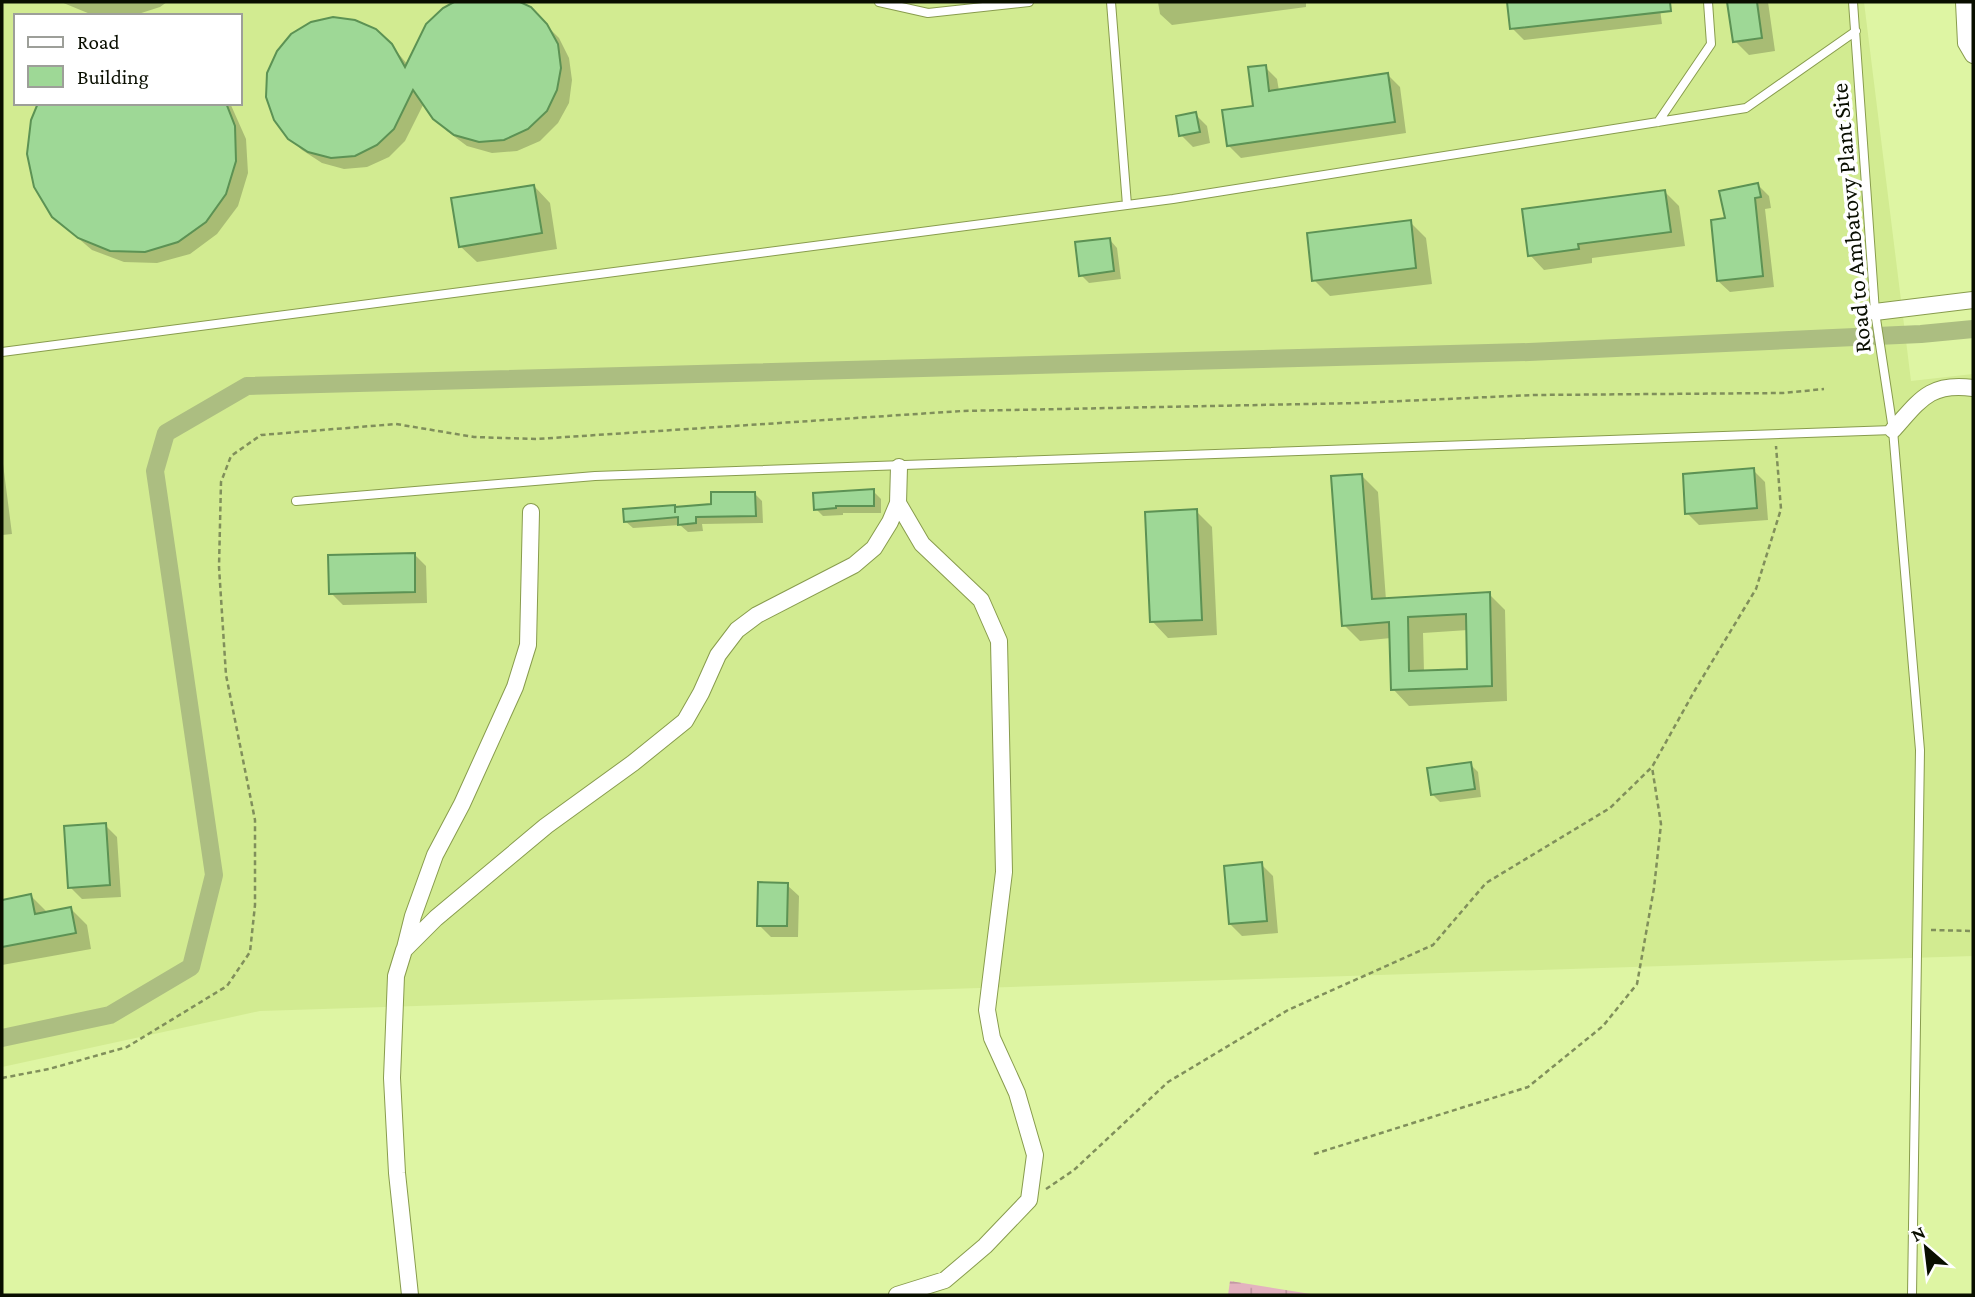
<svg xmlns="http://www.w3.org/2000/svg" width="1975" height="1297" viewBox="0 0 1975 1297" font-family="'Crimson Pro',serif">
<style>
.built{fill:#d2eb91;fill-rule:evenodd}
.wetland{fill:url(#wetland-marsh)}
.shadow{fill:#0003;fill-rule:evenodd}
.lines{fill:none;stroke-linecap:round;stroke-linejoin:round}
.canal{stroke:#acbe81;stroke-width:18}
.building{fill:#9ed896;stroke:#5c9254;stroke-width:2;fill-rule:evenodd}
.lane-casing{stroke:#889c4d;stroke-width:10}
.street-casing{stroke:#889c4d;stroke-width:18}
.path{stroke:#808f5b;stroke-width:2.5;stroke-dasharray:5 3.5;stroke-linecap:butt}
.lane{stroke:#fff;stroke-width:8}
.street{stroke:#fff;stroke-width:16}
.labels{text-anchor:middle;stroke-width:7;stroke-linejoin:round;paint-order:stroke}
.street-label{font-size:24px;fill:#090e00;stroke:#fff}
</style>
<defs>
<pattern id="wetland-marsh" width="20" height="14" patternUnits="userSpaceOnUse" patternTransform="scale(1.75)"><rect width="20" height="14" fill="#e3b2bf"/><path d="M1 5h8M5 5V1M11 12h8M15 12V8" fill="none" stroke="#c198a2"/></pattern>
</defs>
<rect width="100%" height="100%" fill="#def5a3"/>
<path class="built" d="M2 2H1864L1911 381 1973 374V956L260 1011 2 1067ZM16 16H240V103H16Z"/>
<path class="wetland" d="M1230 1281 1317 1295H1228Z"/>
<path class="shadow" d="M61 2H167L160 7 132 16H95Z
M458 2H516L530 9 559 38 569 58 572 80 569 103 558 123 540 141 517 151 492 153 467 146 447 131 424 103 405 141 389 157 367 167 344 169 322 163 302 150 289 138 391 45 408 65 444 9Z
M1158 2H1306V7L1172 25 1160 14Z
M1508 2H1659L1662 24 1524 40 1512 28Z
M1729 2H1768L1775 51 1749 55 1735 41Z
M1265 67 1277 79 1279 91 1388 75 1400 87 1406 133 1241 158 1229 146 1255 107Z
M40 103H230L246 139 248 173 238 206 217 234 190 254 157 263 124 262 92 250 66 228Z
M1195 114 1207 126 1210 143 1193 147 1181 135Z
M1758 185 1769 196 1771 208 1765 209 1774 287 1730 292 1718 281 1727 220Z
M534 186 550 203 557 249 477 262 460 246Z
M1665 192 1679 206 1685 246 1592 258V263L1544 270 1530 255Z
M1410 222 1426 238 1432 284 1330 296 1314 280Z
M1110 240 1117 248 1121 279 1089 283 1081 275Z
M2 456 12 534 2 535Z
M1753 470 1765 482 1768 520 1699 525 1687 513Z
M1362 476 1378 492 1386 600 1489 594 1505 610 1507 701 1409 706 1393 689 1391 638 1360 641 1344 625ZM1468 630 1469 670 1424 672 1423 633Z
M873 491 881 499V513H843V515L823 516 816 509Z
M755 494 762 501 763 523 702 524 703 531 688 532 680 525 633 528 625 521 676 509 713 505Z
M1196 511 1212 527 1217 635 1168 638 1152 621Z
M414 554 426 566 427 603 343 605 331 593Z
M1470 764 1478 772 1481 797 1440 802 1432 794Z
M105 825 117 837 121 897 82 899 70 887Z
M1261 864 1273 876 1278 933 1242 936 1230 924Z
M787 885 799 896 798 937H771L759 925Z
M31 896 48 913 71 909 87 925 91 949 2 965V902Z"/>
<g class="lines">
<path class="canal" d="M2 1038 110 1015 191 967 214 875 155 471 166 433 247 386 1529 352 1921 334 1973 329"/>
</g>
<path class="building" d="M454 2H520L531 7 547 24 558 44 561 68 557 90 547 111 528 129 504 140 479 142 454 135 433 119 413 90 394 129 377 145 355 156 331 158 308 152 288 139 274 120 266 97 267 73 277 51 291 34 311 22 333 17 355 20 376 29 392 44 405 67 426 24 443 8Z
M1507 2H1670L1671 11 1510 29Z
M1727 2H1757L1762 38 1733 42Z
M1266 65 1269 91 1388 73 1395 122 1227 146 1222 110 1253 106 1248 67Z
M38 103H226L235 126 236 161 226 194 206 222 178 242 145 252 110 251 78 238 52 217 34 187 27 154 31 120Z
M1196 112 1200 132 1179 136 1176 116Z
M1758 183 1761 197 1755 198 1763 276 1717 281 1711 220 1725 218 1719 191Z
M534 185 542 233 459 247 451 198Z
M1665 190 1671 232 1578 244 1579 249 1528 256 1522 209Z
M1411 220 1416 268 1312 281 1307 233Z
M1110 238 1114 271 1079 276 1075 242Z
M1754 468 1757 508 1685 514 1683 474Z
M1362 474 1372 599 1490 592 1492 686 1391 690 1389 622 1342 626 1331 476ZM1466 614 1467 669 1409 671 1408 617Z
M874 489V506H836V508L814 510 813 493Z
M711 492H755L756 516 696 517V523L678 525V517L624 522 623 509 675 505V513V507L711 504Z
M1197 509 1202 620 1150 622 1145 512Z
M415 553V592L329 594 328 555Z
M1471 762 1475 789 1431 795 1427 768Z
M106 823 110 885 68 888 64 826Z
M1262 862 1267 921 1229 924 1224 866Z
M758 882 788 883 787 926H757Z
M31 894 35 914 71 907 76 933 2 947V900Z"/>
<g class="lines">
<g class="lane-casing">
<path id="lane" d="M879 2 928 13 1029 2
M1111 2 1127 205
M1853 2 1875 312 1893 430 1920 750 1912 1295
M1658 122 1711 44 1708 2
M2 352 1173 199 1746 108 1856 31
M296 501 595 476 1893 430"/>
</g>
<g class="street-casing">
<path id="street" d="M1964 2 1966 43 1973 55
M1875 312 1973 300
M1893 430C1920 400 1930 382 1973 388
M405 948 413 916 435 855 462 804 515 687 528 645 531 512
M410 1295 397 1173 392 1078 396 976 404 950 436 918 546 826 633 763 685 721 701 693 718 655 737 630 757 615 854 565 874 548 890 522 898 503
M897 1295 945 1280 985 1246 1029 1200 1035 1155 1017 1093 992 1038 987 1010 1004 872 999 641 981 600 922 544 898 503 899 467"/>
</g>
<path class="path" d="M1931 930 1973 931
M2 1078 49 1069 127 1047 227 986 250 952 255 905V820L226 675 219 567 221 482 231 456 261 435 396 424 474 437 536 439 962 411 1358 403 1534 395 1783 393 1824 389
M1314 1154 1528 1087 1603 1026 1637 984 1654 888 1661 824 1652 767
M1046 1189 1074 1170 1168 1082 1288 1010 1433 945 1486 883 1610 808 1652 767 1695 690 1756 589 1781 509 1776 446"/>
<use href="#lane" class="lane"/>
<use href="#street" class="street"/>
</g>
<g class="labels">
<g class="street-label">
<text transform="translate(1851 218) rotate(-95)" y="8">Road to Ambatovy Plant Site</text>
</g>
</g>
<rect width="1975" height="1297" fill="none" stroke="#090e00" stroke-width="7"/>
<rect x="14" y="14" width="228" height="91" fill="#ffffff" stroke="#9d9f99" stroke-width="2"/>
<rect x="28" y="37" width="35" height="10" fill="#ffffff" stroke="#9d9f99" stroke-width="2"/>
<text x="77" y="49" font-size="21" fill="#090e00">Road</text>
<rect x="28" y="66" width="35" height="21" fill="#9ed896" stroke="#9d9f99" stroke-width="2"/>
<text x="77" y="84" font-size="21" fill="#090e00">Building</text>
<g transform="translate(1926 1248) rotate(332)" stroke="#ffffff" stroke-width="5" paint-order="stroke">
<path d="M0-5L12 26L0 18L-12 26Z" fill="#090e00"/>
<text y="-10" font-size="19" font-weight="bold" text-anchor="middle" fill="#090e00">N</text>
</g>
</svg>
